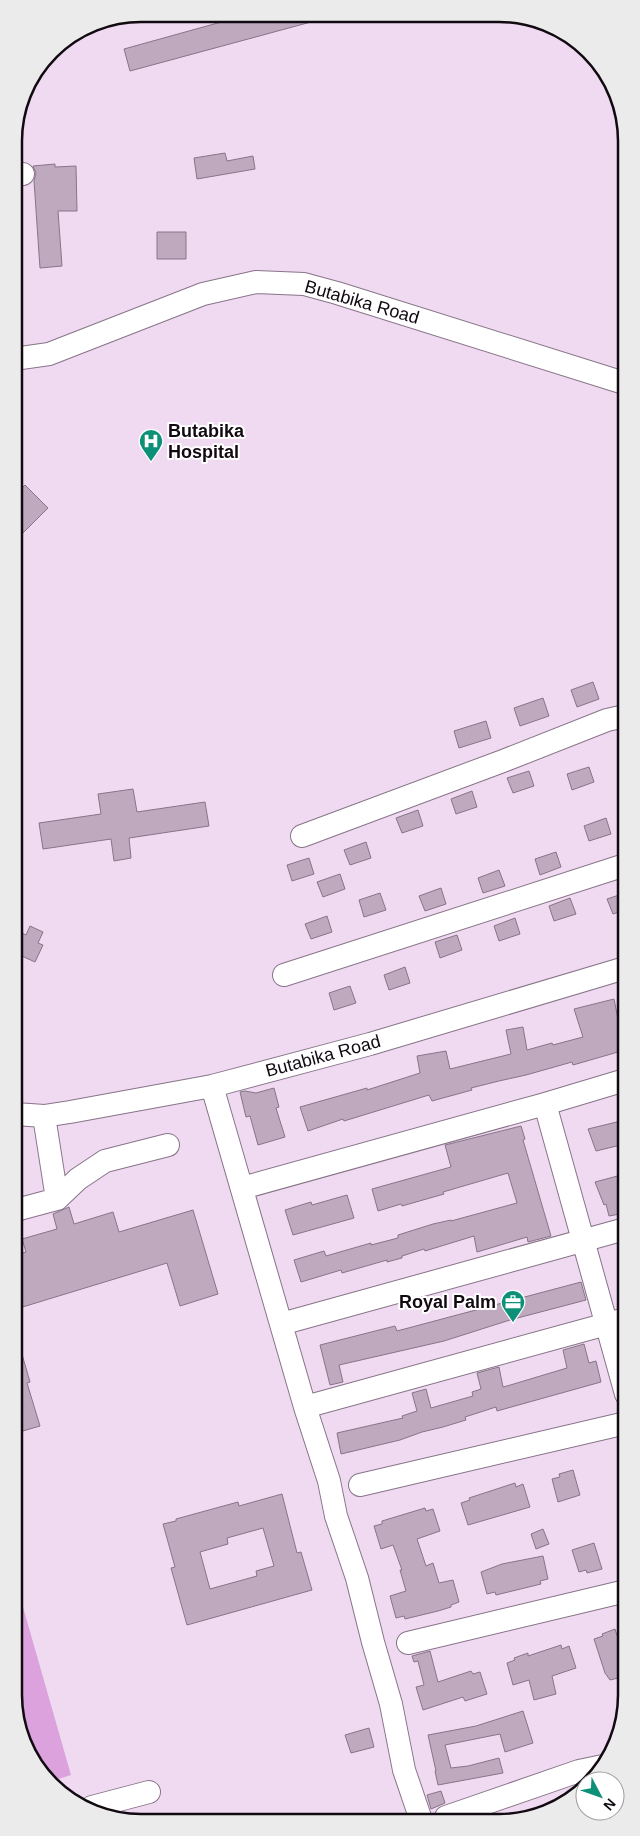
<svg xmlns="http://www.w3.org/2000/svg" width="640" height="1836" viewBox="0 0 640 1836" font-family="Arial,sans-serif">
<style>
.green{fill:#dba2dd}
.building{fill:#bea9bf;stroke:#887489;fill-rule:evenodd}
.lines{fill:none;stroke-linecap:round;stroke-linejoin:round}
.minor-casing{stroke:#877488;stroke-width:24}
.minor{stroke:#fff;stroke-width:22}
.labels{text-anchor:middle;stroke-width:4;stroke-linejoin:round;paint-order:stroke}
.street-label{font-size:18px;fill:#110a11;stroke:#fff}
.poi-label{font-size:18px;font-weight:bold;fill:#110a11;stroke:#fff;text-anchor:start}
.rim{fill:none;stroke:#110a11;stroke-width:2.5}
</style>
<rect width="100%" height="100%" fill="#f0daf1"/>
<path class="green" d="M16 1593H19L71 1775 49 1782 16 1720Z"/>
<path class="building" d="M250 14 321 15 322 19 130 71 124 49Z
M225 153 227 161 253 156 255 169 197 179 194 158Z
M55 164V167L76 166 77 211H58L62 266 40 268 34 181 36 173 33 166Z
M157 232H186V259H157Z
M25 485 48 508 15 541V495Z
M593 682 599 699 577 707 571 690Z
M543 698 549 716 520 726 514 708Z
M486 721 491 738 459 748 454 731Z
M589 767 594 782 572 790 567 774Z
M529 771 534 786 513 793 507 778Z
M133 789 137 812 205 802 209 826 129 838 131 858 114 861 111 839 43 849 39 823 101 814 98 794Z
M472 791 477 807 456 814 451 799Z
M418 810 423 826 402 833 396 818Z
M606 818 611 834 589 841 584 826Z
M366 842 371 858 350 865 344 850Z
M556 852 561 867 540 875 535 859Z
M309 858 314 874 292 881 287 865Z
M499 870 505 886 483 893 478 878Z
M340 874 345 889 323 897 317 882Z
M441 888 446 904 425 911 419 896Z
M380 893 386 910 364 917 359 900Z
M625 893V910L613 914 607 899Z
M570 898 576 914 554 921 549 906Z
M327 916 332 932 311 939 305 924Z
M515 918 520 934 499 941 494 926Z
M30 926 43 932 38 943 43 945 35 962 15 953V930L26 935Z
M457 935 462 950 440 958 435 942Z
M405 967 410 983 389 990 384 975Z
M350 986 356 1003 334 1010 329 993Z
M614 999 620 1029 625 1028V1050L573 1065 572 1062 526 1075 499 1081 471 1088 472 1090 432 1101 429 1095 344 1121 343 1119 308 1131 300 1107 367 1088V1090L420 1073 417 1056 446 1051 450 1069 511 1054 506 1030 523 1027 527 1050 552 1043 553 1045 583 1037 574 1009Z
M274 1088 279 1107 276 1108 285 1137 258 1145 250 1116 246 1117 240 1092 245 1091 256 1093Z
M625 1120V1144L596 1151 588 1129Z
M521 1126 525 1139 523 1140 551 1236 528 1242 527 1237 477 1252 474 1236 425 1251 424 1249 402 1256V1258L387 1262V1260L342 1273 341 1270 301 1282 294 1260 324 1251 326 1256 371 1243V1245L398 1238V1235L433 1224 451 1220V1221L517 1203 508 1173 443 1192 444 1194 402 1206 401 1204 378 1211 372 1189 451 1167 445 1145Z
M625 1174V1213L609 1216 606 1204 604 1205 595 1182Z
M347 1195 354 1218 293 1235 285 1210 311 1202 312 1205Z
M69 1207 74 1224 113 1212 119 1232 193 1210 218 1294 180 1306 167 1263 16 1309V1255L26 1252 22 1239 57 1229 53 1214Z
M581 1282 586 1300 510 1320 444 1341 339 1365 343 1382 330 1385 320 1345 395 1326 397 1331Z
M19 1344 30 1382 27 1383 40 1426 16 1433V1345Z
M584 1344 589 1363 596 1361 601 1382 497 1411 496 1407 465 1417 466 1420 443 1427 422 1432 400 1440 341 1454 337 1433 403 1418 402 1416 417 1411 412 1393 426 1389 431 1408 473 1396 472 1392 481 1389 477 1373 499 1367 503 1387 507 1386 567 1368 563 1350Z
M573 1470 580 1495 558 1502 552 1479 560 1477 559 1474Z
M515 1483 516 1487 523 1484 530 1507 468 1525 461 1503 470 1500 469 1498Z
M282 1494 297 1553 301 1552 312 1590 187 1625 171 1568 175 1567 163 1524 176 1521V1519L238 1502 239 1506ZM263 1528 274 1566 256 1571 257 1576 210 1589 200 1552 228 1544 227 1538Z
M425 1508 426 1511 433 1509 440 1531 417 1539 426 1566 433 1563 439 1583 453 1580 459 1602 451 1605V1607L438 1611 405 1619 404 1616 396 1618 390 1596 406 1591 400 1570H402L393 1545 381 1549 374 1526 382 1524V1521Z
M543 1529 549 1544 536 1549 531 1534Z
M594 1543 602 1569 587 1573 586 1570 579 1572 572 1550Z
M543 1556 548 1579 540 1581 541 1584 496 1595 495 1592 487 1594 481 1572 502 1564Z
M615 1629 626 1664V1676L610 1680 605 1673 594 1639 603 1636 602 1634Z
M561 1645 562 1649 569 1646 576 1668 552 1676 556 1694 534 1700 529 1680 513 1685 507 1663 515 1660 514 1658 528 1653V1656Z
M430 1651 438 1682 471 1671 473 1674 480 1672 487 1694 465 1701 463 1697 423 1710 416 1687 424 1685 418 1661 414 1662 412 1656Z
M523 1711 533 1743 505 1752 500 1734 445 1745 451 1768 468 1766 499 1758 503 1773 438 1785 435 1771H436L428 1735 476 1726Z
M369 1728 374 1747 351 1753 345 1735Z
M441 1791 445 1803 431 1809 427 1795Z"/>
<g class="lines">
<g class="minor-casing">
<path id="minor" d="M14 175 23 174
M14 359 49 354 203 294 256 282 304 284 337 293 624 383
M302 836 503 761 607 720 625 716
M284 975 625 865
M212 1086 305 1407 625 1319
M545 1104 625 1080
M15 1114 44 1116 70 1112 212 1086 370 1044 625 968
M44 1116 57 1199
M242 1188 545 1104 626 1394
M16 1210 57 1199 78 1179 105 1161 168 1145
M281 1324 625 1229
M305 1407 329 1481 336 1516 357 1578 373 1642 391 1704 404 1770 421 1820
M360 1485 626 1423
M408 1643 626 1591
M92 1807 149 1792
M446 1817 579 1771 603 1766"/>
</g>
<use href="#minor" class="minor"/>
</g>
<defs>
<g id="hospital-pin" transform="scale(1.25)"><path d="M0 17L-7.5 6A9.5 9.5 0 1 1 7.5 6Z" fill="#0c9078" stroke="#fff"/><path d="M-5-5h3v3.5h4V-5h3V5h-3V1.5h-4V5h-3Z" fill="#fff"/></g>
<g id="office-pin" transform="scale(1.25)"><path d="M0 17L-7.5 6A9.5 9.5 0 1 1 7.5 6Z" fill="#0c9078" stroke="#fff"/><path d="M-6-3h4V-5.5h4V-3h4V5H-6ZM-1-4.5V-3h2v-1.5ZM-6 0V1H6V0Z" fill="#fff"/></g>
</defs>
<g fill-rule="evenodd">
<use href="#hospital-pin" x="151" y="441"/>
<use href="#office-pin" x="513" y="1302"/>
</g>
<g class="labels">
<g class="street-label">
<text transform="translate(362 302) rotate(16)" y="6">Butabika Road</text>
<text transform="translate(323 1056) rotate(-15)" y="6">Butabika Road</text>
</g>
<g class="poi-label">
<text x="168" y="437">Butabika<tspan x="168" dy="21">Hospital</tspan></text>
<text x="496" y="1308" text-anchor="end">Royal Palm</text>
</g>
</g>
<path d="M0 0H640V1836H0ZM141 22H499A119 119 0 0 1 618 141V1695A119 119 0 0 1 499 1814H141A119 119 0 0 1 22 1695V141A119 119 0 0 1 141 22Z" fill="#ecebec" fill-rule="evenodd"/>
<path class="rim" d="M141 22H499A119 119 0 0 1 618 141V1695A119 119 0 0 1 499 1814H141A119 119 0 0 1 22 1695V141A119 119 0 0 1 141 22Z"/>
<g transform="translate(600 1796) rotate(131)"><circle r="24" fill="#ffffff" stroke="#a09da0"/>
<path d="M0-4L9 19L0 12L-9 19Z" fill="#0c9078"/>
<text y="-8" font-size="14" font-weight="bold" text-anchor="middle" fill="#110a11">N</text>
</g>
</svg>
